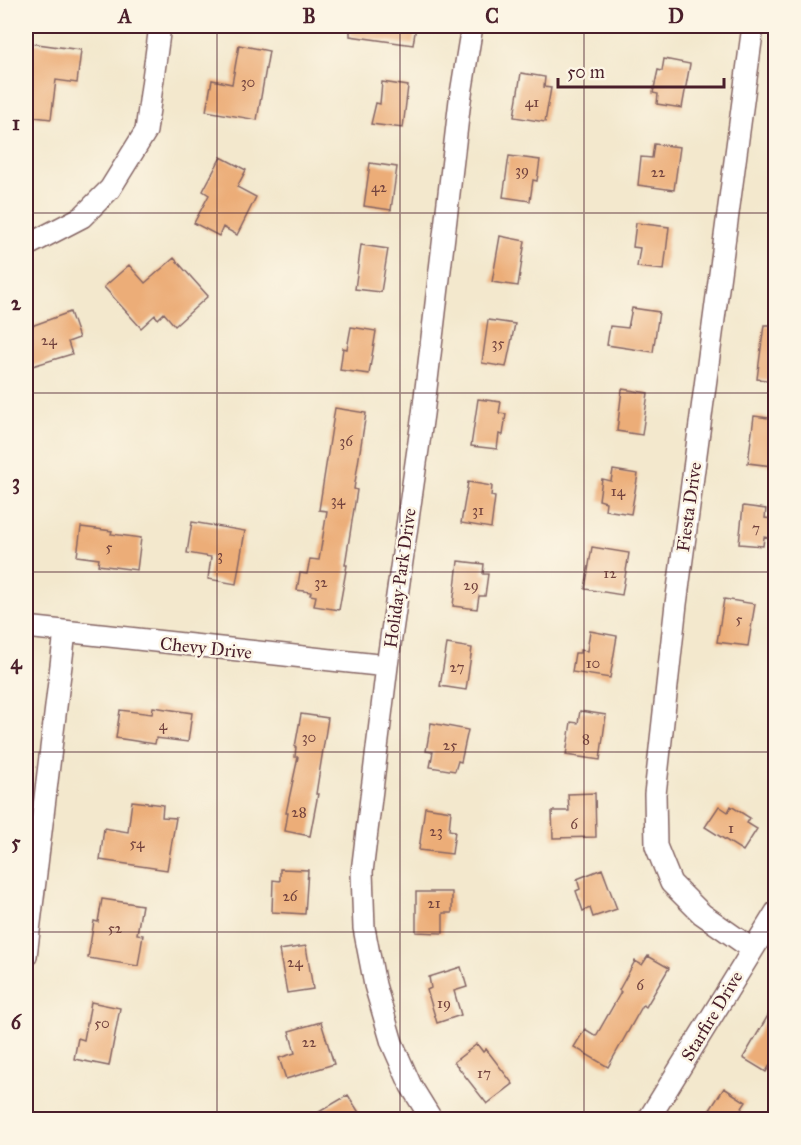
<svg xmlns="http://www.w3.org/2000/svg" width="801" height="1145" viewBox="0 0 801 1145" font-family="'IM FELL Great Primer',serif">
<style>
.building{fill:#ecad78}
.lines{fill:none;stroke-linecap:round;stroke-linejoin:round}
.street-casing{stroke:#856564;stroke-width:24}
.street{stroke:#fff;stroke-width:21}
.grid{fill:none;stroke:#4a1f2b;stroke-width:1.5;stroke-opacity:0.55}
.labels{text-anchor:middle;stroke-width:5;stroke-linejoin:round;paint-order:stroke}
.number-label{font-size:15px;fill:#72423e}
.street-label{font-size:18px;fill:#4a1f2b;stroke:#fcf5e5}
.neatline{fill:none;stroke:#4a1f2b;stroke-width:2}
.grid-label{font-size:20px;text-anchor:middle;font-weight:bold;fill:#4a1f2b}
</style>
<rect width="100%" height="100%" fill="#fcf5e5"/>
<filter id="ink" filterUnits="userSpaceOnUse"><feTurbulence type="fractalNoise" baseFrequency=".0167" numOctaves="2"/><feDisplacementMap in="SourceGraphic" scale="12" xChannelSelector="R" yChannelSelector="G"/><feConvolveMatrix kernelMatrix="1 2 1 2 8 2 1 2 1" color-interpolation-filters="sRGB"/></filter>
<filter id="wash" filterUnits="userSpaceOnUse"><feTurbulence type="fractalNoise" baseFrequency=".008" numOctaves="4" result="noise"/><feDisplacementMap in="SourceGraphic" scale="24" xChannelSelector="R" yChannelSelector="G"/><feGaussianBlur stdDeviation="1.35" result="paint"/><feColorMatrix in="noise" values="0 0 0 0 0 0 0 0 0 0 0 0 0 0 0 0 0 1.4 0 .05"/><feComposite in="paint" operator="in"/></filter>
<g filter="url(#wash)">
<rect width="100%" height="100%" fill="#f3e8cd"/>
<g id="blocks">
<path class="building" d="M350 26H416L413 45 350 36Z
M30 43 81 50 77 83 56 80 51 119 26 116V55H28Z
M239 45 269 51 257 120 206 111 212 80 232 84Z
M664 59 690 64 682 108 657 104 658 94 653 93 658 70 662 71Z
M521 73 545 77 544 87 551 88 545 122 514 117Z
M382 82 408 86 403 128 371 124 376 103 380 104Z
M654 144 680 147 674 190 638 185 641 157 652 158Z
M509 156 540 160 537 181 533 180 530 201 503 197Z
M221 157 246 170 237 187 256 197 237 235 223 227 219 236 194 223 209 195 203 191Z
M370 163 397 167 391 210 364 206Z
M636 223 669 227 664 270 637 267 640 248 633 247Z
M500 236 525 241 518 286 492 282Z
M361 245 388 249 381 292 355 289Z
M174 258 208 296 175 326 164 313 158 319 155 315 141 328 104 287 129 265 145 283Z
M632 308 659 312 653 352 607 345 610 326 628 328Z
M70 312 79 338 68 342 72 354 26 368V328Z
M488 320 515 324 506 367 482 363Z
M764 325H776V381L757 379Z
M351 327 376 331 369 374 340 370 343 348 347 349Z
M622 389 648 393 642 435 617 431Z
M478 399 501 402 499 413 506 414 503 435 499 434 497 449 471 446Z
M335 408 366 413 354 489 357 490 345 565H347L339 610 314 606 316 596 310 595 311 592 297 590 300 573 307 574 310 559 319 560 327 511 319 510Z
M754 416 776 419V454H773L772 466 748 463Z
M613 470 638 474 631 514 605 510 606 502 599 500 602 479 611 481Z
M468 482 492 486 491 496 495 497 491 528 461 523Z
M743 506 766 509 765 518 772 519 770 538 764 537 763 546 739 544Z
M192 522 245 531 236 584 208 579 211 557 187 553Z
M81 527 112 531 111 534 141 538 137 570 98 565 99 559 77 556Z
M592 547 629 553 622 595 585 589Z
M458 561 484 564 483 574H488L485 596H479L477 609 453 606Z
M724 599 755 604 748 646 717 642Z
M590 631 617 636 610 678 572 672 575 653H580V650L587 651Z
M447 644 472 648 466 690 440 686Z
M153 707 192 713 188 742 156 738 155 744 116 738 120 710 152 714Z
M580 711 606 715 600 760 566 755 571 722 578 723Z
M301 714 328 718 316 794H318L310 836 285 831 288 813H286L298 757H295L296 747H295Z
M431 723 468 730 461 762 458 761 455 771 430 767 433 752 426 751Z
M595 793 596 837 553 838 552 811H569L568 794Z
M132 801 163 805 162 817 176 818 167 870 100 860 104 828 128 832Z
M719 806 728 812 731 806 750 818 747 823 757 829 743 851 705 827Z
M425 807 451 811 449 830 455 831 452 854 419 850Z
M280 869 308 870 305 914 272 912 273 880 280 881Z
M602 869 617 909 593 917 590 908 583 911 576 891 580 889 577 879Z
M416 892H452V913H443V933L416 932Z
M102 899 142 905 137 934 143 935 138 966 88 958 94 921 98 922Z
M306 946 313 989 287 993 279 950Z
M648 956 669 968 646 1007 643 1005 608 1067 574 1047 585 1029 596 1036 621 992 619 990 635 961 642 965Z
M461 967 467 987 454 991 461 1015 437 1023 427 990 431 988 429 977Z
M91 1002 120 1008 109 1066 74 1059 78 1038 84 1040Z
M776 1002V1055L766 1072 743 1058Z
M321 1022 334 1064 286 1079 279 1058 295 1053 289 1031Z
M477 1044 483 1052 486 1049 513 1084 487 1104 454 1062Z
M724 1088 746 1102 735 1119H704Z
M348 1095 363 1119H307Z"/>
</g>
</g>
<g filter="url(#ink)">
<use href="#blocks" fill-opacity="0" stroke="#856564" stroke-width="1.5"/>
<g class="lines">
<g class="street-casing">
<path id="street" d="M26 246 82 217 110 189 146 131 160 26
M26 627 387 666
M752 949 702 914 671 883 656 846 655 794 676 604 753 26
M26 956 65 632
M432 1120 411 1086 392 1043 375 985 364 928 362 872 387 666 423 414 460 100 472 26
M648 1120 776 912"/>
</g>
<use href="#street" class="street"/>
</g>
</g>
<path class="grid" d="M217 26V1120M400 26V1120M584 26V1120M26 213H776M26 393H776M26 572H776M26 752H776M26 932H776"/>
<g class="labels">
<g class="number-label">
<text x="248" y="87">30</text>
<text x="532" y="107">41</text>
<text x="522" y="175">39</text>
<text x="658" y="177">22</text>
<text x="379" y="192">42</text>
<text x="49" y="345">24</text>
<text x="498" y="348">35</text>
<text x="346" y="446">36</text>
<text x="618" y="496">14</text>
<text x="338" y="505">34</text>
<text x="478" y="515">31</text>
<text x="756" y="533">7</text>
<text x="109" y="552">5</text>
<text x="220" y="560">3</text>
<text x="610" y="578">12</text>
<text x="321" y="587">32</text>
<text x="471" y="590">29</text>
<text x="739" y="624">5</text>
<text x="593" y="668">10</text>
<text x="457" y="672">27</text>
<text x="163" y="730">4</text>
<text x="309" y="742">30</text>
<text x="586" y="744">8</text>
<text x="450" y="750">25</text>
<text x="299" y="817">28</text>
<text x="574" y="829">6</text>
<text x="731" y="833">1</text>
<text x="436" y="836">23</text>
<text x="137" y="848">54</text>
<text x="290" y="901">26</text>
<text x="434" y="908">21</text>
<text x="115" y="933">52</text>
<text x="295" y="967">24</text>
<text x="640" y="990">6</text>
<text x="444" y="1008">19</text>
<text x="102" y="1028">50</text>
<text x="309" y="1047">22</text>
<text x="484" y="1078">17</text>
</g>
<g class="street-label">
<text transform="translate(689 507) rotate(-82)" y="6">Fiesta Drive</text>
<text transform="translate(400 578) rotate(-82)" y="6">Holiday Park Drive</text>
<text transform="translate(206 648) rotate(6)" y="6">Chevy Drive</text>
<text transform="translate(712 1016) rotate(-59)" y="6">Starfire Drive</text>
</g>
</g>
<rect width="801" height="1145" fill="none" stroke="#fcf5e5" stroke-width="66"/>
<path d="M558 78v9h166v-9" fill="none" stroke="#4a1f2b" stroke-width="3"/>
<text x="567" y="78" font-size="18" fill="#4a1f2b" stroke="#fcf5e5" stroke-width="4.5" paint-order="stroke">50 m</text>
<rect x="33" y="33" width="735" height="1079" class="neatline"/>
<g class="grid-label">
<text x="125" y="23">A</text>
<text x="309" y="23">B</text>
<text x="492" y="23">C</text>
<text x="676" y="23">D</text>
<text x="16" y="130">1</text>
<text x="16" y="310">2</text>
<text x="16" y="489">3</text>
<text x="16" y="669">4</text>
<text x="16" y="849">5</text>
<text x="16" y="1029">6</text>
</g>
</svg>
